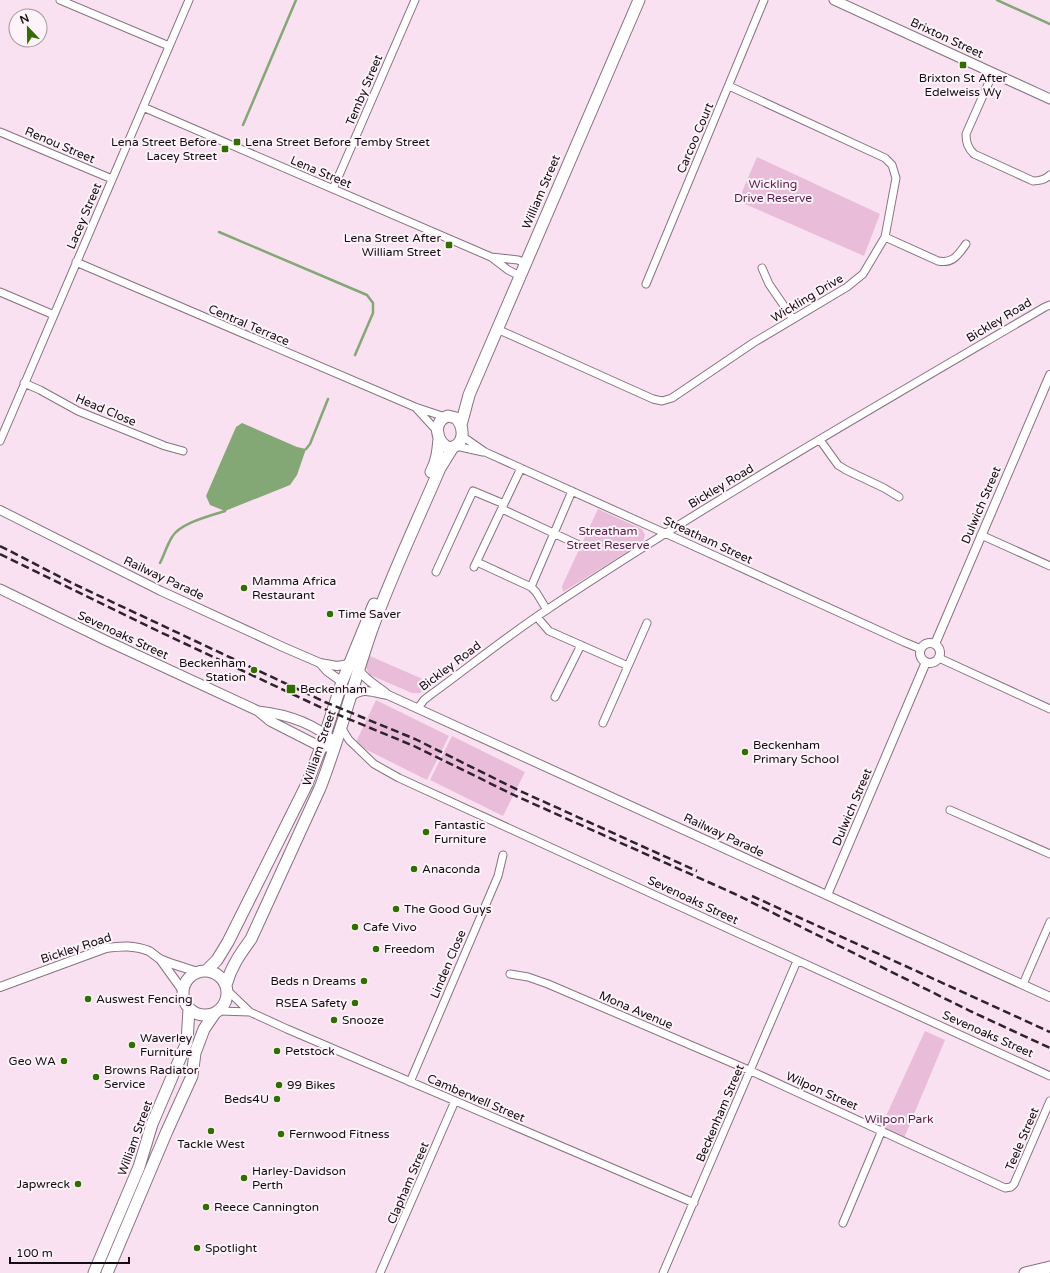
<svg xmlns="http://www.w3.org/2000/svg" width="1050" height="1273" viewBox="0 0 1050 1273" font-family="'Varela Round',sans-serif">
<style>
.green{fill:#e9bdda}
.water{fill:#84a776}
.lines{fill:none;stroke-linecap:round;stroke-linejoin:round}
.stream{stroke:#84a776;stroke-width:2.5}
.minor-casing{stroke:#887280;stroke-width:9}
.tertiary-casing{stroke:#887280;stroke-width:10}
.secondary-casing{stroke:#887280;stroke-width:11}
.primary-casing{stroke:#887280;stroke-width:13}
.trunk-casing{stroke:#887280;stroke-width:13}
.minor{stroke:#fff;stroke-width:7}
.tertiary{stroke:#fff;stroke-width:8}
.secondary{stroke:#fff;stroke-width:9}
.primary{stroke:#fff;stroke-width:11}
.trunk{stroke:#fff;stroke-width:11}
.rail{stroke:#2d232b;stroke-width:2.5;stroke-dasharray:8 4;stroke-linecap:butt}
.poi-dot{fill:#306e00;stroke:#fdf3f9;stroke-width:1.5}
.labels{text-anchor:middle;stroke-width:4;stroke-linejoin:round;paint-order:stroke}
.street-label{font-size:12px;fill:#140c12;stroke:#fdf3f9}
.poi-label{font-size:12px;fill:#140c12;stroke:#fdf3f9;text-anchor:start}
.park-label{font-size:12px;fill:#5b1c4b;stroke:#fdf3f9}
</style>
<rect width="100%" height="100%" fill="#fae1f1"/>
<path class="green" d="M757 157 880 214 864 256 738 201Z
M598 509 642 529 645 535 643 542 563 592 562 586Z
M370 656 434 684 420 693H412L370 675C364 667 366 664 370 656Z
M376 700 449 736 427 780 355 744Z
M452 736 525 772 503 816 430 780Z
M925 1031 945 1040 904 1138 881 1127Z"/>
<path class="water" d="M242 423 297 447 306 449 297 475 290 485 225 511 210 505 206 496 236 427Z"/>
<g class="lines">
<path class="stream" d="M997 0 1050 24
M243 125 296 0
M219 232 367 295 373 303V313L355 355
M306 449 310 444 328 399
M160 563C164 555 167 545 172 537 180 523 210 516 225 511"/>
<g class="minor-casing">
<path id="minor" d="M60 0 169 46
M993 73 966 134C966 143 968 148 974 154L1033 181C1040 181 1045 180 1050 175
M143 107 491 257 508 270 520 276
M0 132 112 179
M333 189 415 0
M885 237 938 261C953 264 958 255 966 244
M491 257 518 260 525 263
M76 262 415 407 445 417
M762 268 769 284 793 319
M646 284 764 0
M0 292 54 315
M497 329 653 399 662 401 672 398 753 343 847 287 863 274 885 237 896 178 892 165 885 158 729 86
M24 383 40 390 78 411 165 446 183 451
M415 407 437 431
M462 436 485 452 678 539 904 642 921 649
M820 440 838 465 846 470 884 488 899 497
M0 441 189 0
M456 446 483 452
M502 509 579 545
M981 535 1050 566
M477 562 531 587 536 592 547 610
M474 567 521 468
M436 572 473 491 504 504
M531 587 572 491
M537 617 549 631 628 666
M939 658 1050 709
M555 697 581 645
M418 708 424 700 429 696C469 667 507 636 548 609 709 502 878 405 1045 307L1050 305
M603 723 647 623
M341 727 349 740 374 764 399 778 1050 1076
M950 810 1050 854
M510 974 528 977 548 984 751 1071 1005 1188 1011 1187 1014 1184 1050 1101
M1023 984 1050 922
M228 991 250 1012 287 1029 694 1203
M219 1011 250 1012
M410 1082 498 876 503 855
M843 1223 882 1130
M380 1273 455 1101
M663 1273 797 961"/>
</g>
<g class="tertiary-casing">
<path id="tertiary" d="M0 510 161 591 283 647 320 663 337 666 349 664
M920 653a10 10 0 1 1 20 0a10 10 0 1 1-20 0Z
M935 644 1050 375
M320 663 327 671 342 682
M359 670C366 681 378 686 388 695L1050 997
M350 697C366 686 371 693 388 695
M827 895 926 662
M160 959 183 991
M0 987 106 948C121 946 134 945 149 951 154 954 157 958 162 960 174 965 186 968 198 972"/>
</g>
<g class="secondary-casing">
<path id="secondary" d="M834 0 1050 99
M0 589 105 640 258 711C286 714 315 724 336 743
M258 711 270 721 321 747H334"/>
</g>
<g class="primary-casing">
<path id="primary" d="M448 416 456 418C465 428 465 446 449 448 436 442 432 421 448 416Z
M461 425 469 395 639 0
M431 472C437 461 438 451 439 438
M183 993a22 22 0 1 1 44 0a22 22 0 1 1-44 0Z
M206 971 217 960 228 942 307 784 321 747 342 682 374 604
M226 985C231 967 240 954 251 939L320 788C340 737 353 684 371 632 391 576 417 522 440 468L453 447
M94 1273 139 1167 152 1124 187 1042 189 1009
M107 1273 167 1131 192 1076 195 1053 204 1029 215 1013"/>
</g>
<g class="trunk-casing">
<path id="trunk" d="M1025 1273 1050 1267"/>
</g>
<use href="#minor" class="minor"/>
<use href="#tertiary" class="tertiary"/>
<use href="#secondary" class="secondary"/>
<use href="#primary" class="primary"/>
<use href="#trunk" class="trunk"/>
<path class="rail" d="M0 546 74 584 325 702 415 739 518 790 697 871
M0 554 158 631 322 708 414 746 516 796 735 894 970 1011 1050 1048
M752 896 1050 1032"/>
</g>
<g class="poi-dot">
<rect x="959" y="61" width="8" height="8" rx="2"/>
<rect x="233" y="138" width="8" height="8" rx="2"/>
<rect x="221" y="145" width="8" height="8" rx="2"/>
<rect x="445" y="241" width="8" height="8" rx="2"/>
<circle cx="244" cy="588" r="4"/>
<circle cx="330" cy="614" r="4"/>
<circle cx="254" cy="670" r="4"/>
<rect x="286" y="684" width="10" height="10" rx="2"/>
<circle cx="745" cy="752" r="4"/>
<circle cx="426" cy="832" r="4"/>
<circle cx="414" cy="869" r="4"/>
<circle cx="396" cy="909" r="4"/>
<circle cx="355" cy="927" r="4"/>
<circle cx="376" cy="949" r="4"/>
<circle cx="364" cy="981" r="4"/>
<circle cx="88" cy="999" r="4"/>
<circle cx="355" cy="1003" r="4"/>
<circle cx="334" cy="1020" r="4"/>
<circle cx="132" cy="1045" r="4"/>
<circle cx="277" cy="1051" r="4"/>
<circle cx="64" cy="1061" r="4"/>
<circle cx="96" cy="1077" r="4"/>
<circle cx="279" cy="1085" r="4"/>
<circle cx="277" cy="1099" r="4"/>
<circle cx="211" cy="1131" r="4"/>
<circle cx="281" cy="1134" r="4"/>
<circle cx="244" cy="1178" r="4"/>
<circle cx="78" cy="1184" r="4"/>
<circle cx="206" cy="1207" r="4"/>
<circle cx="197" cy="1248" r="4"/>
</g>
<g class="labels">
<g class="street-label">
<text transform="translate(947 38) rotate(25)" y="4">Brixton Street</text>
<text transform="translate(364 90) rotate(-67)" y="4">Temby Street</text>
<text transform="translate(695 138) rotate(-67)" y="4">Carcoo Court</text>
<text transform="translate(60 145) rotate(23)" y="4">Renou Street</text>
<text transform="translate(321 172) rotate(23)" y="4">Lena Street</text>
<text transform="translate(541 192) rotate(-67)" y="4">William Street</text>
<text transform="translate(84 216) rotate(-67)" y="4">Lacey Street</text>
<text transform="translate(807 298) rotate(-31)" y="4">Wickling Drive</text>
<text transform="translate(999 320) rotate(-31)" y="4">Bickley Road</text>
<text transform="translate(249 325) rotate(23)" y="4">Central Terrace</text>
<text transform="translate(106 410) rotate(23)" y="4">Head Close</text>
<text transform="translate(721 486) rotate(-31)" y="4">Bickley Road</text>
<text transform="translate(981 505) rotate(-67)" y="4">Dulwich Street</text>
<text transform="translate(708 540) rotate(25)" y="4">Streatham Street</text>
<text transform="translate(164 578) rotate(25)" y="4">Railway Parade</text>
<text transform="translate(123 635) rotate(25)" y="4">Sevenoaks Street</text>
<text transform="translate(450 666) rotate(-37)" y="4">Bickley Road</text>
<text transform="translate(319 748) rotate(-71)" y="4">William Street</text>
<text transform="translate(852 807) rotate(-67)" y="4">Dulwich Street</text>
<text transform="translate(724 835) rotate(25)" y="4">Railway Parade</text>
<text transform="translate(693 900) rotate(25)" y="4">Sevenoaks Street</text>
<text transform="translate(76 948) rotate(-18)" y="4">Bickley Road</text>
<text transform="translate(448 964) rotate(-67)" y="4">Linden Close</text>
<text transform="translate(636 1010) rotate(23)" y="4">Mona Avenue</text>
<text transform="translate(988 1034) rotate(24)" y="4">Sevenoaks Street</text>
<text transform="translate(822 1091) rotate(24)" y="4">Wilpon Street</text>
<text transform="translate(476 1098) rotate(23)" y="4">Camberwell Street</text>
<text transform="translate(720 1113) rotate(-67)" y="4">Beckenham Street</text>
<text transform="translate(135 1138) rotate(-70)" y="4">William Street</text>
<text transform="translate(1022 1139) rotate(-67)" y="4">Teele Street</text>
<text transform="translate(408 1183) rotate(-67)" y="4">Clapham Street</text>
</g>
<g class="poi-label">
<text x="963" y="82" text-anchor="middle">Brixton St After<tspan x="963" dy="14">Edelweiss Wy</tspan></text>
<text x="217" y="146" text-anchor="end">Lena Street Before<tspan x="217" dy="14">Lacey Street</tspan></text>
<text x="245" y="146">Lena Street Before Temby Street</text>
<text x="441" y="242" text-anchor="end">Lena Street After<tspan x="441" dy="14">William Street</tspan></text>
<text x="252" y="585">Mamma Africa<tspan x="252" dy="14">Restaurant</tspan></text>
<text x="338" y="618">Time Saver</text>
<text x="246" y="667" text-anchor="end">Beckenham<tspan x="246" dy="14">Station</tspan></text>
<text x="300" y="693">Beckenham</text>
<text x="753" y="749">Beckenham<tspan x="753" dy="14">Primary School</tspan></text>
<text x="434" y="829">Fantastic<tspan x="434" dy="14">Furniture</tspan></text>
<text x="422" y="873">Anaconda</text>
<text x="404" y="913">The Good Guys</text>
<text x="363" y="931">Cafe Vivo</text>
<text x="384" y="953">Freedom</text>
<text x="356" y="985" text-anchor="end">Beds n Dreams</text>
<text x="96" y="1003">Auswest Fencing</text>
<text x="347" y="1007" text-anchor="end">RSEA Safety</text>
<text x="342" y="1024">Snooze</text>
<text x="140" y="1042">Waverley<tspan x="140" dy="14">Furniture</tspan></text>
<text x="285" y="1055">Petstock</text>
<text x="56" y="1065" text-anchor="end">Geo WA</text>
<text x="104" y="1074">Browns Radiator<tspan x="104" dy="14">Service</tspan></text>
<text x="287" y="1089">99 Bikes</text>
<text x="269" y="1103" text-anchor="end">Beds4U</text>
<text x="289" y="1138">Fernwood Fitness</text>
<text x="211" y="1148" text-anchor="middle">Tackle West</text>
<text x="252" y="1175">Harley-Davidson<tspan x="252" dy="14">Perth</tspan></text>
<text x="70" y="1188" text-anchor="end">Japwreck</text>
<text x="214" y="1211">Reece Cannington</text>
<text x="205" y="1252">Spotlight</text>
</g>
<g class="park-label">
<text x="773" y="188">Wickling<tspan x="773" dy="14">Drive Reserve</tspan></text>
<text x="608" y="535">Streatham<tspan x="608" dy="14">Street Reserve</tspan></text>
<text x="899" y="1123">Wilpon Park</text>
</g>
</g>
<g transform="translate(28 28) rotate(338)"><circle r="19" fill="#fdf3f9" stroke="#a0979d"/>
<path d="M0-3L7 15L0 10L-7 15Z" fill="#306e00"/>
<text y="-6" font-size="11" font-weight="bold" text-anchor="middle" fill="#140c12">N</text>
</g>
<path d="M10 1257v6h119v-6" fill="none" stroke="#140c12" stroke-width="2"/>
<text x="16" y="1257" font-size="12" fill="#140c12" stroke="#fdf3f9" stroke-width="3" paint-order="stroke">100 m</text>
</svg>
